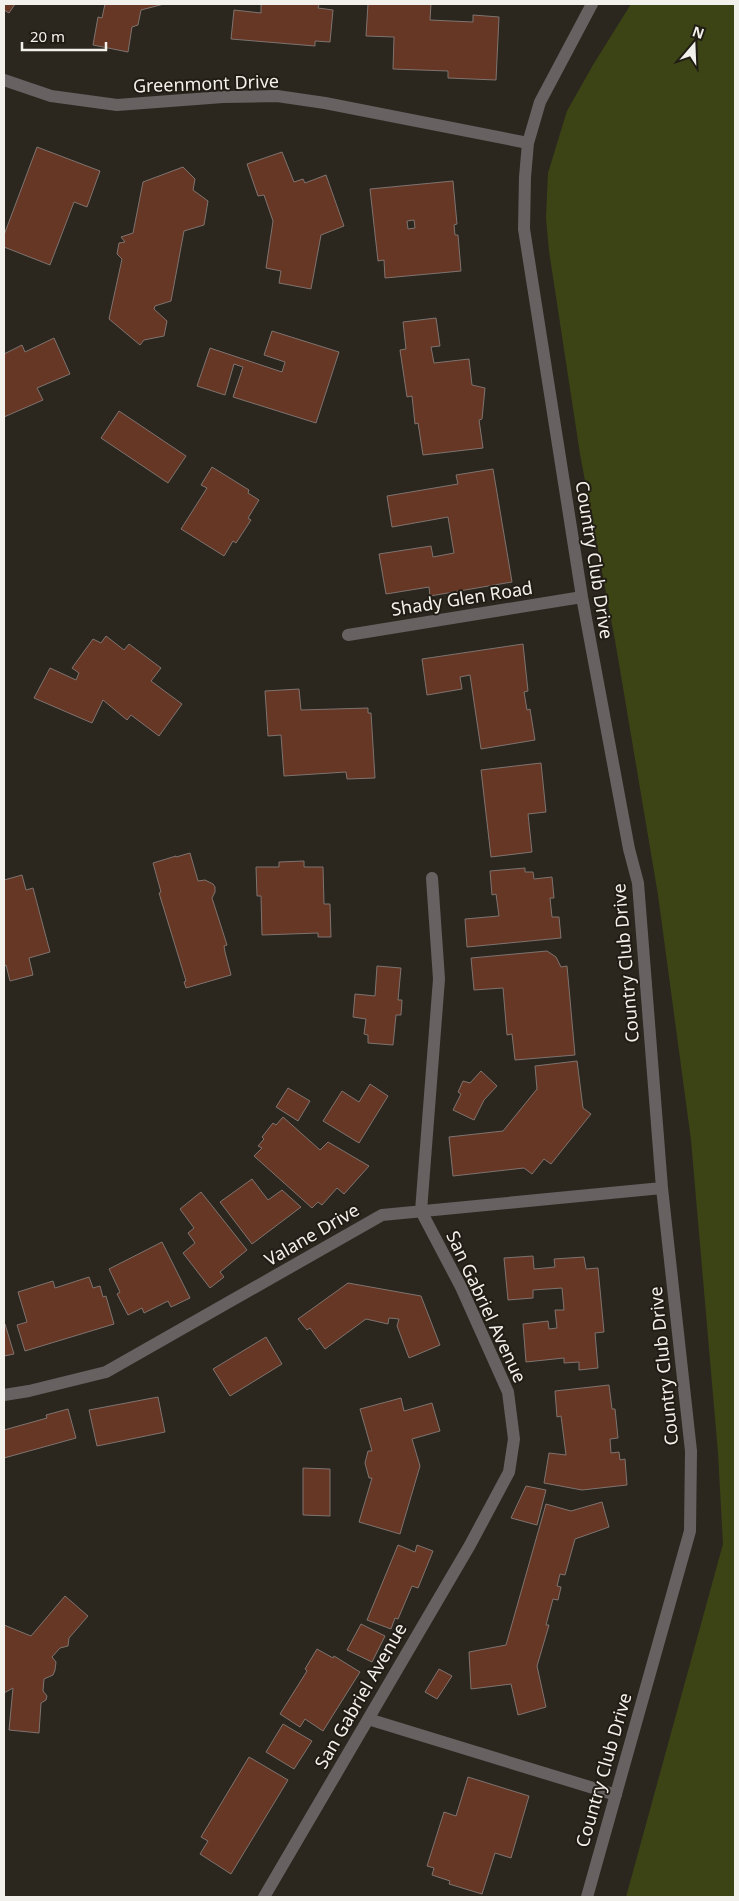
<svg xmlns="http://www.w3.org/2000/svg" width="739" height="1901" viewBox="0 0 739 1901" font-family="'Noto Sans',sans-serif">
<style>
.green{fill:#3c4415}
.building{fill:#673725;stroke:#7e736f;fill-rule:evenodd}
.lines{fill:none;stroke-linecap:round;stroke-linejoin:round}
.minor{stroke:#676161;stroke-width:12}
.labels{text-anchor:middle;stroke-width:4;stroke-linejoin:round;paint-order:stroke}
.street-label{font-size:18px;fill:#f3f1eb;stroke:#211d15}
</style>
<rect width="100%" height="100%" fill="#2b271f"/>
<path class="green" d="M631 4H735V1897H626L723 1544 718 1453 691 1140 658 895 616 646 580 454 549 251 546 218 548 173 567 111 593 65Z"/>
<path class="building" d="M4 4H15L9 13 4 10Z
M105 4H164L141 10 138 25 132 27 128 52 93 45 98 17 102 18Z
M261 4H319L318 8 333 10 330 42 315 41V46L231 39 234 10 261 13Z
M368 4H431L430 20 473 22V15L499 17 496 80 448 78V71L393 69 394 37 366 36Z
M37 147 100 171 87 207 74 202 50 265 4 247V235Z
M282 152 294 182 303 179 305 183 326 175 344 226 321 235 311 289 279 283 281 271 266 268 273 221 264 195 258 196 247 164Z
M183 167 195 179 193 190 208 201 204 225 184 231 171 301 155 306 154 309 167 321 164 336 144 340 140 345 109 319 122 259 117 254 119 243 125 242 121 237 133 233 143 182Z
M453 181 457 224 454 225 455 235H458L461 271 385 278 384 260 378 261 370 189ZM414 220 415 228 408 229 407 221Z
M436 318 440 346 431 347 434 363 469 359 472 385 485 388 482 419 479 420 483 448 423 455 418 423 415 424 412 396 407 397 400 350 406 349 403 322Z
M272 331 339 352 316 423 233 397 243 367 234 364 225 395 197 386 210 348 282 372 285 362 264 355Z
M54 338 70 374 37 388 43 400 4 417V354L22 345 25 352Z
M119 411 186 456 168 483 101 438Z
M212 467 249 490 248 493 259 500 248 518 251 520 236 543 233 541 224 556 181 529 207 488 201 485Z
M493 469 512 582 430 596 429 587 386 594 379 554 431 546 433 557 454 553 448 517 392 527 387 496 458 484 456 475Z
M106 636 124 650 129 644 161 668 151 681 182 704 159 736 131 715 127 720 103 700 92 723 34 698 50 668 76 680 79 673 72 668 93 639 101 643Z
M523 644 528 691 524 692 527 710 530 709 535 740 481 749 470 675 460 677 462 689 427 695 422 659Z
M299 689 301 710 368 708V713H371L375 778 347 779 346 772 284 776 281 735 268 736 265 691Z
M541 763 546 812 528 814 532 852 491 857 481 770Z
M190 853 198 881 205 880 213 884 215 887V892L212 898 227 945 224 946 225 952 231 975 186 988 184 982 186 981 159 893 161 892 153 863 176 856V857Z
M304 861V867H323L324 904H330L331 937H318V933L262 935 261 896H257L256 867H279V862Z
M525 868V872H533L534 879 552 877 554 898H550L552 917H559L561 938 467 947 465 919 499 916 496 894 492 895 490 871Z
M22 875 26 890 33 888 50 952 29 958 33 975 10 981 6 965 4 966V880Z
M547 951 556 957 561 967 567 966 575 1055 515 1060 512 1034 507 1035 503 988 474 990 471 958Z
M377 966 401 968 398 1000H402L401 1015H396L393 1045 368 1043V1035L364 1034 366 1019 353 1017 355 994 375 996Z
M577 1061 583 1108 591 1114 551 1164 544 1159 532 1174 524 1168 453 1176 449 1137 503 1131 537 1089 535 1066Z
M481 1071 497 1086 484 1100 474 1120 453 1110 461 1094 458 1092 463 1081 470 1083Z
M370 1084 388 1096 359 1143 323 1121 342 1091 359 1102Z
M288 1088 310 1101 298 1121 276 1107Z
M283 1117 320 1150 328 1142 369 1166 344 1194 337 1188 322 1205 318 1202 312 1208 254 1156 262 1148 258 1146 264 1139 262 1137 273 1123 276 1125Z
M252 1179 268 1200 282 1190 301 1207 252 1244 220 1202Z
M201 1192 247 1250 220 1272 224 1277 210 1288 183 1253 195 1243 188 1233 194 1228 180 1209Z
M162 1242 190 1298 171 1307 168 1301 144 1313 142 1308 128 1315 117 1294 120 1292 109 1269Z
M533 1256 534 1269 555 1267 554 1259 584 1257 586 1269 598 1268 604 1332 595 1333 598 1368 579 1370V1362L564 1363V1358L526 1362 523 1324 548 1321 549 1329 557 1328 555 1310H564L562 1288 533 1290V1298L508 1300 504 1258Z
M89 1277 93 1288 100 1286 103 1297 106 1296 114 1324 25 1351 17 1325 27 1322 18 1292 53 1281 55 1288Z
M348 1283 421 1296 440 1345 409 1358 397 1326 399 1319 389 1318 388 1324 366 1319 325 1349 310 1328 307 1330 298 1319Z
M4 1324H5L14 1354 4 1356Z
M266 1337 282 1364 230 1396 213 1369Z
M609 1385 612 1409H615L618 1438 610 1439 611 1453 619 1452 620 1460 625 1459 627 1485 582 1490 544 1483 549 1453 566 1455 561 1416 557 1417 555 1391Z
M158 1397 165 1432 97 1446 89 1410Z
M401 1398 404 1411 432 1403 440 1431 412 1439 420 1466 400 1534 359 1522 372 1478H369L365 1463 368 1451H372L360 1409Z
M68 1409 76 1438 4 1458V1430L47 1418 46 1415Z
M303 1468 330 1469V1516L303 1515Z
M526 1486 546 1490 537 1525 511 1518Z
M602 1502 609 1527 575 1539 565 1575 560 1574 557 1586 561 1587 558 1600 553 1599 546 1625H549L537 1666 546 1707 518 1715 511 1684 471 1689 469 1652 506 1645 546 1504 571 1511Z
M398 1545 415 1552 417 1545 433 1551 418 1588 412 1586 398 1619 395 1618 391 1629 367 1620Z
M65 1596 88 1616 69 1638 68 1646 60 1648 52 1657 56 1662 55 1670 53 1675 44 1679 43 1691 47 1696 46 1700 41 1703 39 1733 9 1730 13 1688 4 1693V1625L31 1636Z
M361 1624 385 1636 372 1662 347 1650Z
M317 1649 333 1658 334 1656 360 1672 323 1731 305 1719 300 1727 280 1714 307 1671 305 1669Z
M439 1669 452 1676 437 1699 425 1692Z
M283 1724 312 1741 294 1769 266 1752Z
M249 1757 288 1780 231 1874 200 1854 208 1841 201 1837Z
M468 1777 529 1796 511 1858 495 1853 482 1894 449 1884 450 1881 432 1875 434 1868 427 1866 444 1812 456 1816Z"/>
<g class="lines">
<path class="minor" d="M4 80 51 96 117 105 223 97 277 96 325 103 528 143
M348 635 582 597
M4 1395 29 1391 106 1372 382 1215 662 1188
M368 1719 616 1795
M264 1897 470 1545 509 1472 514 1439 508 1392 461 1287 421 1211 439 979 432 878
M587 1897 690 1531 691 1451 662 1188 638 883 629 849 582 597 524 229 525 177 528 143 540 102 592 4"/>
</g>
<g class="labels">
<g class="street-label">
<text transform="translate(206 84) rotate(-2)" y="6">Greenmont Drive</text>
<text transform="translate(594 560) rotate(81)" y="6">Country Club Drive</text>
<text transform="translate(462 599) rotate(-9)" y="6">Shady Glen Road</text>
<text transform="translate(626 963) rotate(-95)" y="6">Country Club Drive</text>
<text transform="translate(312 1235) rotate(-30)" y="6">Valane Drive</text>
<text transform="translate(486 1307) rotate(65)" y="6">San Gabriel Avenue</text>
<text transform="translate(664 1366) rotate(-96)" y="6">Country Club Drive</text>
<text transform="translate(361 1696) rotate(-60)" y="6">San Gabriel Avenue</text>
<text transform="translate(604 1770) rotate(-74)" y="6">Country Club Drive</text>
</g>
</g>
<rect width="739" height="1901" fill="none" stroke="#f3f1eb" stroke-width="10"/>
<g transform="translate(694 45) rotate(19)" stroke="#211d15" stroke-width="4" paint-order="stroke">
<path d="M0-4L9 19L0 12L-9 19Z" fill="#f3f1eb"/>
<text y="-8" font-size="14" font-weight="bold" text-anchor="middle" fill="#f3f1eb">N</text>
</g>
<path d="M22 42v8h84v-8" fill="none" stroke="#f3f1eb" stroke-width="2.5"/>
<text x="30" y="42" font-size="15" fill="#f3f1eb" stroke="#211d15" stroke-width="4" paint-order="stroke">20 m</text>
</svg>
